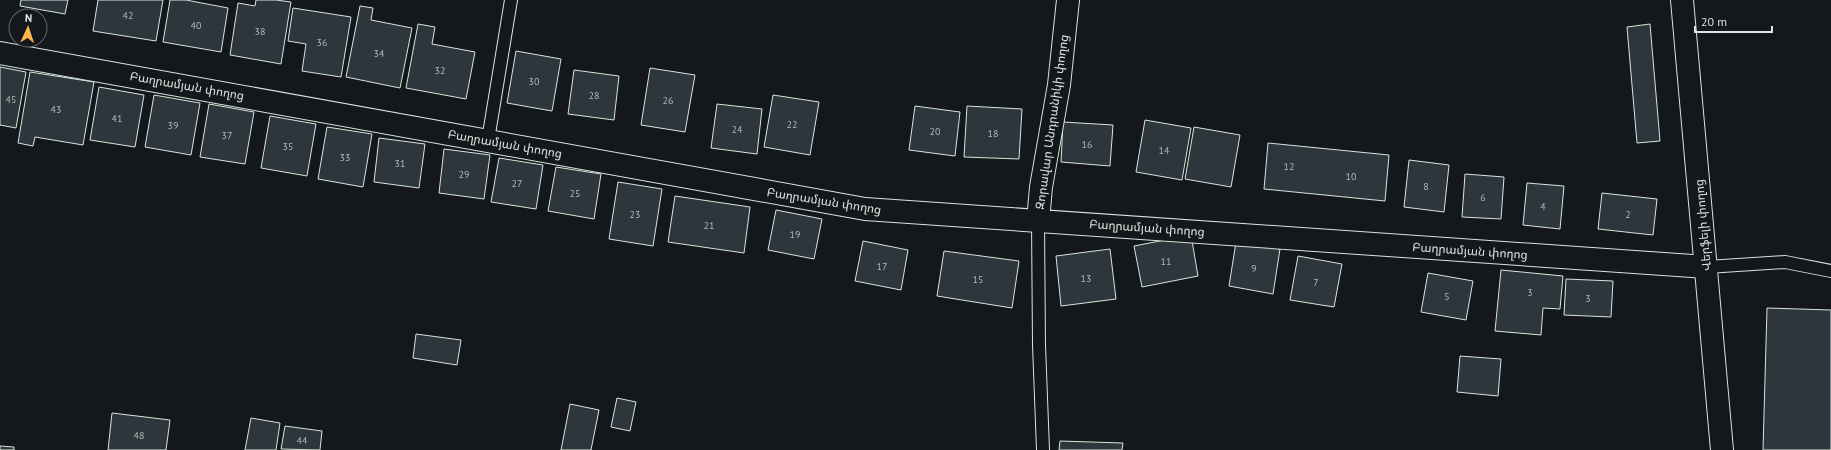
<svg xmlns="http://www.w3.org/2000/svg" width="1831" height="450" viewBox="0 0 1831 450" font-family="'PT Sans','Noto Sans Armenian',sans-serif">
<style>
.building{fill:#2c363c;stroke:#d8e6dc}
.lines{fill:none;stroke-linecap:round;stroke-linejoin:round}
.lane-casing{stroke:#d8e6dc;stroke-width:14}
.street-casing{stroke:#d8e6dc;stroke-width:24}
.secondary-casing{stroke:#d8e6dc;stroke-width:24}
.lane{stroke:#14181c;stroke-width:12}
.street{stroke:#14181c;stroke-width:22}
.secondary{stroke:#14181c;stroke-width:22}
.labels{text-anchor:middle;stroke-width:3;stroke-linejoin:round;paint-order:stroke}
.number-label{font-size:10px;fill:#adbab4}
.street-label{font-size:12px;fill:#d8e6dc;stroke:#14181c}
</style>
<rect width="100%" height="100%" fill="#14181c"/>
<path class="building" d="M21 0H68L65 14 20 6Z
M98 0H163L156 41 93 31Z
M170 0H186L228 8 221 52 163 42Z
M256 0H276L291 2 281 64 230 55 238 3 255 6Z
M360 6 373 8 371 20 412 28 400 88 346 77Z
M293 8 351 17 341 77 302 71 306 44 288 41Z
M418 24 435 27 432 44 475 52 466 99 406 88Z
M1650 24 1660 141 1637 143 1627 27Z
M516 51 561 59 552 111 507 103Z
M0 67 26 72 16 128 0 125Z
M650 68 695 75 685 132 641 125Z
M574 70 619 76 614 120 568 114Z
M30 72 94 82 83 145 35 137 33 146 18 143Z
M99 87 144 95 135 147 90 140Z
M154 95 200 103 191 155 145 147Z
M773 95 819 102 810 155 764 147Z
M209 104 254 112 245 164 200 157Z
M717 104 762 109 757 154 711 148Z
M915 106 960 112 955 156 909 150Z
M967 106 1022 109 1019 159 964 157Z
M270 116 316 124 307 176 261 168Z
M1145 120 1191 128 1182 180 1136 172Z
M1063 122 1113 125 1110 166 1061 162Z
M327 127 372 134 363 187 318 179Z
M1194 127 1240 135 1231 187 1185 179Z
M379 138 425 144 419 188 374 182Z
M1268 143 1389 155 1385 201 1264 189Z
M444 149 490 155 484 199 439 193Z
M499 158 543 165 536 209 491 202Z
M1409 160 1449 165 1444 212 1404 207Z
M556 167 601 174 594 219 548 211Z
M1465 174 1504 177 1501 219 1462 217Z
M618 182 662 189 653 246 609 239Z
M1527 183 1564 186 1560 229 1523 225Z
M1602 193 1657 199 1653 235 1598 229Z
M675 196 750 207 744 253 668 242Z
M776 210 822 219 814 259 768 250Z
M1191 235 1198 276 1142 287 1134 246Z
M863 241 908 250 901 290 855 281Z
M1236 242 1280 249 1273 294 1229 286Z
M1110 249 1116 299 1061 306 1056 256Z
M944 251 1019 261 1012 308 937 296Z
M1298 256 1342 264 1334 307 1290 300Z
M1501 270 1563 276 1560 309 1543 308 1541 335 1495 331Z
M1428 273 1473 281 1466 320 1421 312Z
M1566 279 1613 281 1611 317 1564 315Z
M1767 308 1831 310V450H1763Z
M416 334 461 340 457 365 413 358Z
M1460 356 1501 359 1498 396 1457 392Z
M617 398 636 402 630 431 611 427Z
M570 404 599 410 591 450H561Z
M112 413 170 420 166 450H108Z
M251 418 280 423 276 450H245Z
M285 426 322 431 320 450 281 449Z
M1060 441 1123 443 1122 450H1059Z
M0 446 14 447V450H0Z"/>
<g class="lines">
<g class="lane-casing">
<path id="lane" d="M488 140 511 0
M1038 221 1039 345 1043 450
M1707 267 1785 262 1831 271"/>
</g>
<g class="street-casing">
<path id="street" d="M0 53 865 209 1707 267
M1038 221 1041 187 1059 85 1068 0"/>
</g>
<g class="secondary-casing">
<path id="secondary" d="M1682 0 1722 450"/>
</g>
<use href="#lane" class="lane"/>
<use href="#street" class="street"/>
<use href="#secondary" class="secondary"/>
</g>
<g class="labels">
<g class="number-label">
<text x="128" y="19">42</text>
<text x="196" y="29">40</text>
<text x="260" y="35">38</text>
<text x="322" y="46">36</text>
<text x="379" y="57">34</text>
<text x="440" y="74">32</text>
<text x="534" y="85">30</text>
<text x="594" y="99">28</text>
<text x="11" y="103">45</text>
<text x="668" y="104">26</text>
<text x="56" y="113">43</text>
<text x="117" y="122">41</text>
<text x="792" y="128">22</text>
<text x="173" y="129">39</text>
<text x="737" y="133">24</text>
<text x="935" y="135">20</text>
<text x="993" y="137">18</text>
<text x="227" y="139">37</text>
<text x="1087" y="148">16</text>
<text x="288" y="150">35</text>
<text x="1164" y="154">14</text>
<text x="345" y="161">33</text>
<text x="400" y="167">31</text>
<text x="1289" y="170">12</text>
<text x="464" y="178">29</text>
<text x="1351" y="180">10</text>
<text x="517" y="187">27</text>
<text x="1426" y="190">8</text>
<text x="575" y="197">25</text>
<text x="1483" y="201">6</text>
<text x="1543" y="210">4</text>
<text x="635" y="218">23</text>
<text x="1628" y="218">2</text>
<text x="709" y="229">21</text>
<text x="795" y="238">19</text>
<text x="1166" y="265">11</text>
<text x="882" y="270">17</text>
<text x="1254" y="272">9</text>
<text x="1086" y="282">13</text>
<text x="978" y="283">15</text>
<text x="1316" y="286">7</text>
<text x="1530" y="296">3</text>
<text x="1447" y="300">5</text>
<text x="1588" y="302">3</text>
<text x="139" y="439">48</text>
<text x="302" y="444">44</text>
</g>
<g class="street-label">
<text transform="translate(187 86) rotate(10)" y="4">Բաղրամյան փողոց</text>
<text transform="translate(1052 122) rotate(-82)" y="4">Զորավար Անդրանիկի փողոց</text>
<text transform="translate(505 144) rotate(10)" y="4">Բաղրամյան փողոց</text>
<text transform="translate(824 201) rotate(9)" y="4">Բաղրամյան փողոց</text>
<text transform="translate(1703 225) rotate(-95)" y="4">Վերֆելի փողոց</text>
<text transform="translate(1147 228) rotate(4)" y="4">Բաղրամյան փողոց</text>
<text transform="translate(1470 251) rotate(4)" y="4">Բաղրամյան փողոց</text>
</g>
</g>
<g transform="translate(28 28) rotate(3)"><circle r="19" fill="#14181c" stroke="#626a69"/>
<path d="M0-3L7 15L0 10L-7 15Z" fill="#ffb74d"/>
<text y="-6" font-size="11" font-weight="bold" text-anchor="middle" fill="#d8e6dc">N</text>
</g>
<path d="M1695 26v6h77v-6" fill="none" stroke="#d8e6dc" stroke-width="2"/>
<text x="1701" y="26" font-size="12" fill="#d8e6dc" stroke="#14181c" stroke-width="3" paint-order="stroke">20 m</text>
</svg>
